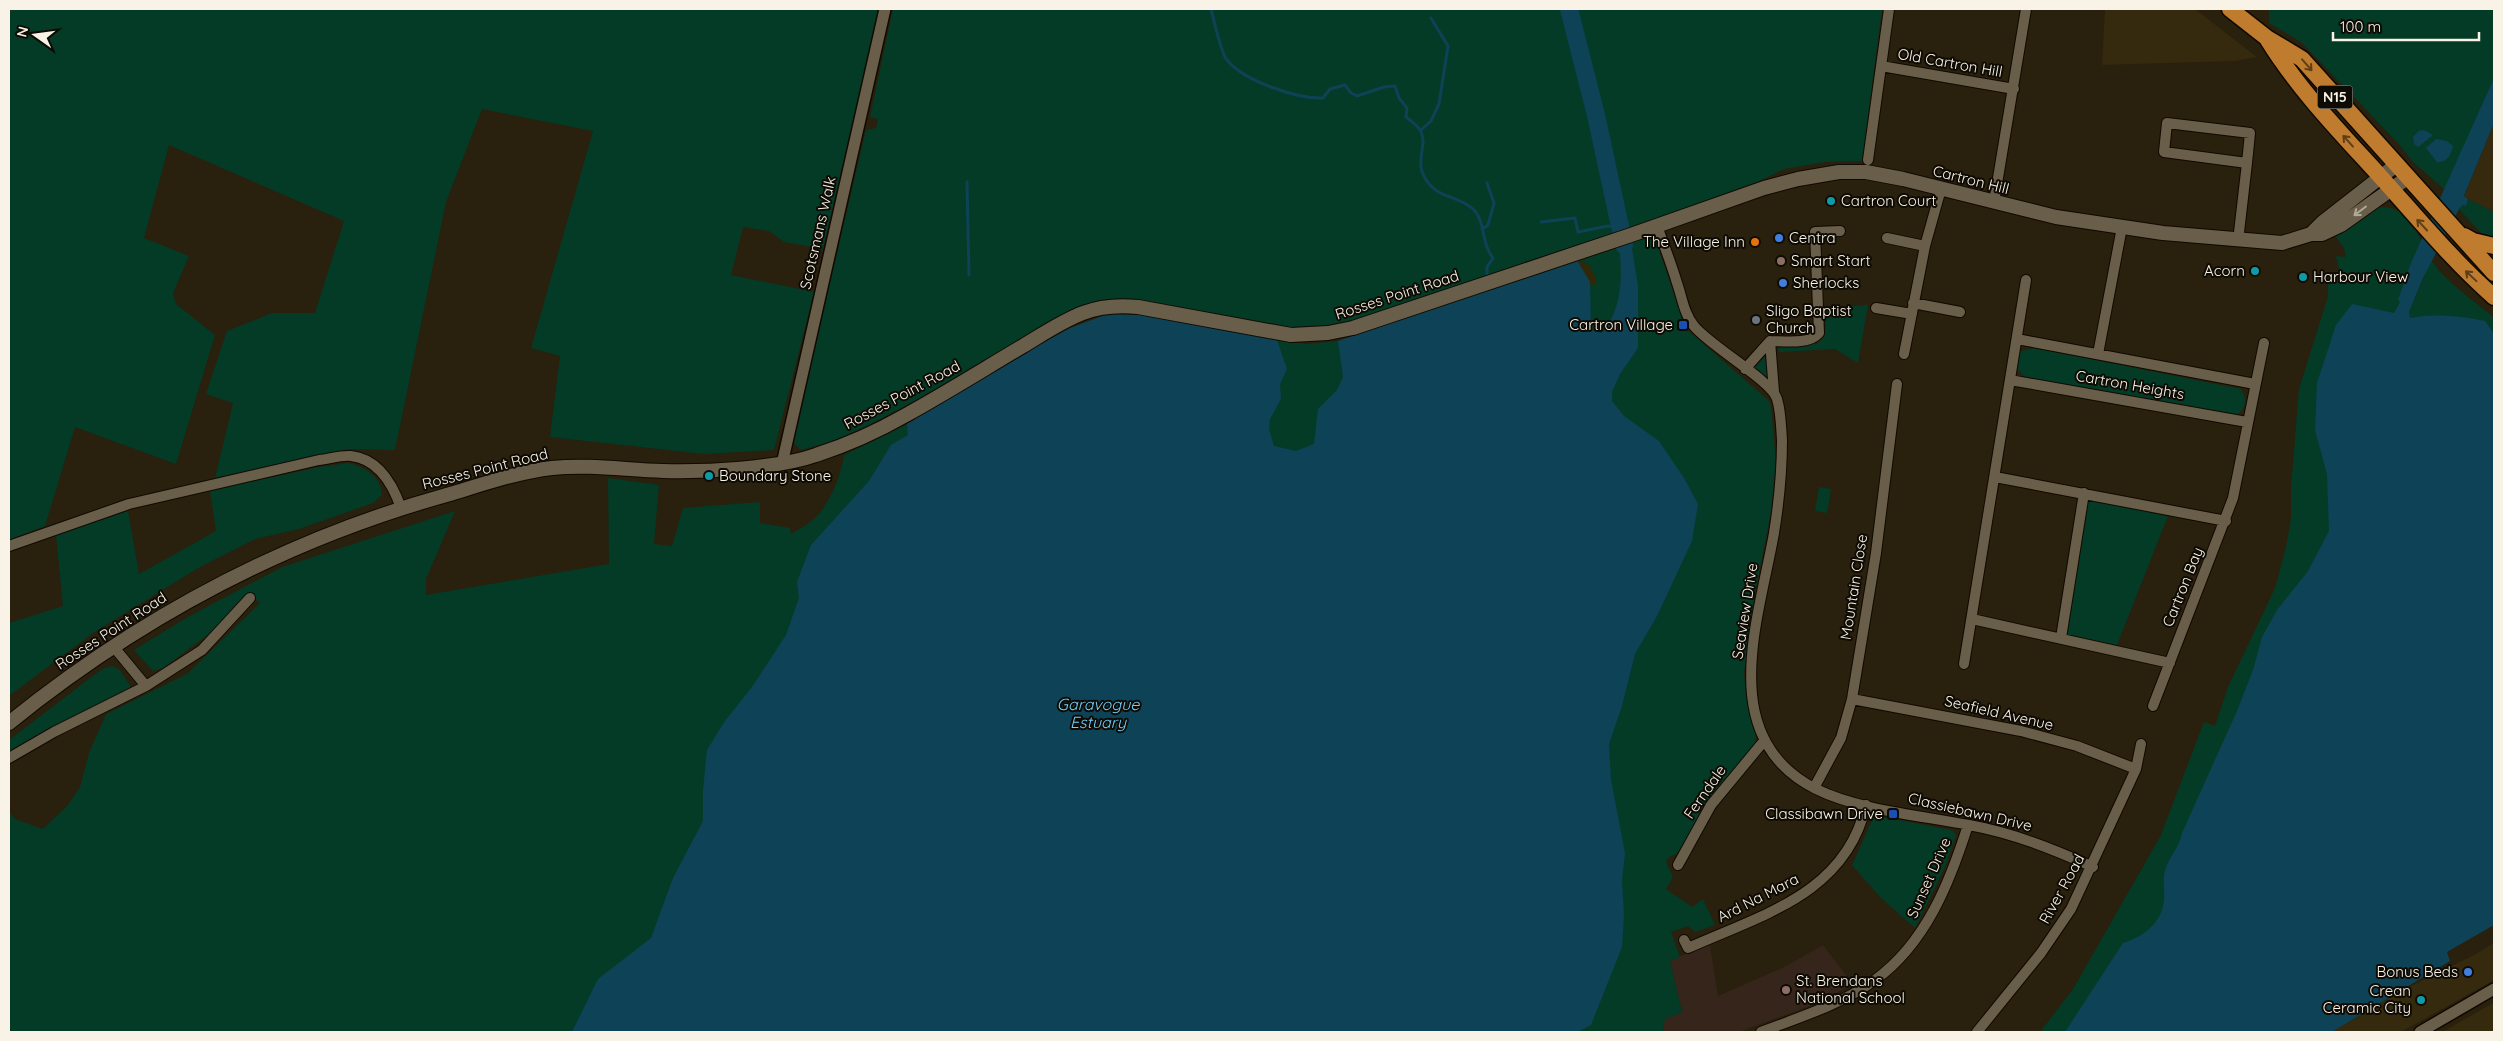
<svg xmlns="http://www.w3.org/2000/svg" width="2503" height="1041" viewBox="0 0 2503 1041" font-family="Quicksand,sans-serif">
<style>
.built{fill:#35290e}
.education{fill:#35251b}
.green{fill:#043b27;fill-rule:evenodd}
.sand{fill:#302807}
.water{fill:#0e4257}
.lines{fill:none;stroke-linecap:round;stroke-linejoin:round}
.stream{stroke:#0e4257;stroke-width:3}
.river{stroke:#0e4257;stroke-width:18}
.minor-casing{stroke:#110900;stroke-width:12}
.tertiary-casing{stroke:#110900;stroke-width:14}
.secondary-casing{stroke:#110900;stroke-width:16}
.trunk-casing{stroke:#110900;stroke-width:19}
.minor{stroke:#685e49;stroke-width:10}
.tertiary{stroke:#685e49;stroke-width:11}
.secondary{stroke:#685e49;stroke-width:14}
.trunk{stroke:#c07c2e;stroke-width:16}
.oneway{stroke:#5e3d17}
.oneway2{stroke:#b0a898}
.culture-dot{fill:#0f9aa8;stroke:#0e0a04;stroke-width:2}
.shop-dot{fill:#3f7fe0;stroke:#0e0a04;stroke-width:2}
.food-dot{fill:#e8710a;stroke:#0e0a04;stroke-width:2}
.education-dot{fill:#8d6e63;stroke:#0e0a04;stroke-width:2}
.worship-dot{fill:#6b7280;stroke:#0e0a04;stroke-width:2}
.transit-dot{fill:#1a4fb4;stroke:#0e0a04;stroke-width:2}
.labels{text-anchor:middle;stroke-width:4;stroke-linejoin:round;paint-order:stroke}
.shield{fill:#0e0a04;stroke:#b2ada3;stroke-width:1}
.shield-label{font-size:14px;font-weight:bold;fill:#f9f3e7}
.street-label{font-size:15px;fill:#f9f3e7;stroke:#0e0a04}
.poi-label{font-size:15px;fill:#f9f3e7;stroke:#0e0a04;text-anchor:start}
.water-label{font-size:16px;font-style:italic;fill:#71cffc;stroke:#0e0a04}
</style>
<rect width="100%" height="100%" fill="#29200d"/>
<path class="built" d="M2105 9H2195L2257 57 2236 61 2102 65Z
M2494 123V212L2464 197Z
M2494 943V980L2401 1032H2332L2401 991 2474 955Z
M2494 1002V1032H2442L2493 1003Z"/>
<path class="education" d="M1710 945 1718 996 1786 966 1823 945 1853 984 1815 1004 1739 1032H1663L1664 1019 1682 1012 1670 960Z"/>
<path class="green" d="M9 9H879L823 249 784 242 769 231 743 227 731 275 814 292 774 450 704 454 550 437 560 356 531 348 593 131 482 109 446 202 395 450 348 449 215 478 233 403 206 394 227 331 272 313H315L344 221 169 145 144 238 189 256 173 293 176 304 215 335 176 464 75 427 45 526 9 540Z
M893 9H1561L1566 11 1596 118 1606 193 1609 199 1618 234 1346 323 1306 328 1287 327 1107 301 865 427 833 441 801 450 794 443V435L866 130 876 128 878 119 870 117Z
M1574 9H1882L1862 161 1825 162 1784 169 1757 182 1629 229 1627 217 1621 209 1610 139 1603 124Z
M2269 9H2494V78L2445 190 2413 162 2397 142 2301 42 2269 23Z
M2468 199 2494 212V237L2481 233 2459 209 2463 205 2466 206Z
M2378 207C2416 206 2416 239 2433 263 2448 284 2475 301 2494 318V782L2074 1032H2040L2073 989 2160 837 2204 722 2215 726 2228 687 2275 588 2286 547 2291 518V487L2299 389 2328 296V283L2339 270 2336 256 2346 257 2344 248 2336 237 2341 230ZM2427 270 2409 312 2394 313 2401 301Z
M1647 236 1657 244 1685 328 1768 400 1771 407 1776 462 1771 512 1755 593 1744 672 1746 697 1756 735 1755 743 1708 801 1681 852 1669 857 1666 862 1673 877 1666 889 1692 907 1703 899 1715 925 1695 932 1688 926 1671 932 1680 957 1670 961 1682 1012 1665 1019 1663 1032H9V812L15 819 43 829 68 805 80 787 89 753 106 714 187 674 260 603 248 593 213 631 163 668 153 671 134 650 186 618 282 567 455 511 426 579V595L609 564 608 478 659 485 654 544 672 546 683 508 760 502V523L790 528 791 534C799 529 811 523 817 516 831 500 841 476 844 455L919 418 1028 351 1070 328 1108 314 1140 315 1306 344 1338 341Z
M1868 305 1858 363 1835 349 1779 352 1778 348 1782 346 1817 344 1824 337 1827 308Z
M2035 348 2241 389C2248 399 2246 410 2235 416L2027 379 2016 368 2020 351Z
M1765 356 1770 379 1754 368Z
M349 463C366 468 381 476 382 495L373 503 299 529 255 539 198 568 93 633 9 696V623L63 606 56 535 128 511 139 574 216 531 210 491 319 467Z
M1819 487 1831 489 1827 513 1815 511Z
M2087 499 2168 516 2117 645 2067 635Z
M112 666 120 670 132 689 37 735 9 753V740L102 669Z
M1877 816 1952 830 1956 835 1945 867 1915 928 1881 898 1852 865 1873 818Z"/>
<path class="sand" d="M1577 260 1588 264 1594 274 1597 284 1590 285Z"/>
<path class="water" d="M2494 78V123L2464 196 2468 199 2466 206 2463 205 2459 209 2423 278 2409 312 2410 318C2433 313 2462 316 2485 321L2494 334V925L2447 952 2450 961 2332 1032H2065L2123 943C2141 938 2159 925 2163 906 2166 895 2162 883 2165 871 2168 858 2179 848 2182 833L2237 711 2253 670 2262 637 2277 610 2308 571 2329 531 2327 474 2315 430 2317 383 2336 325 2352 304 2394 313 2400 302 2398 300 2411 263Z
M2424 130 2433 135 2418 147 2414 144 2413 137 2419 131Z
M2436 139 2447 141 2453 146C2451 155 2447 163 2437 162L2426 148Z
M1631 242 1638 286V348L1620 374 1612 392V401L1624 416 1659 441 1684 478 1698 504 1692 541 1657 616 1635 654 1622 706 1609 744 1611 780 1625 853 1622 881 1624 915 1622 947 1591 1025 1577 1032H572L598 979 651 938 673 878 703 821V790L707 750 725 721 752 687 786 635 799 598 797 582 811 545 869 481 891 445 908 435 907 424 1028 351 1070 328 1108 314 1140 315 1277 340 1287 369 1280 384 1281 399 1270 419 1269 429 1274 446 1296 451 1314 444 1318 409 1337 390 1343 377 1338 341 1577 260 1590 282 1591 330 1602 333C1622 310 1623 275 1619 247Z"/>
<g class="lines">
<path class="stream" d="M1211 9C1214 20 1221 54 1227 60 1244 81 1297 99 1323 98L1330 89 1345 85 1351 93 1357 96 1384 87 1395 86 1399 98 1407 108 1406 117C1411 121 1417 125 1420 130 1429 144 1414 160 1425 178 1438 200 1456 194 1473 209 1486 221 1481 244 1493 258L1487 267V277
M1421 130 1431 121 1439 104 1448 46 1431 18
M967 182 969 275
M1541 222 1575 218 1578 232 1608 226 1619 228
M1482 229 1488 225 1494 203 1487 183"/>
<path class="river" d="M1569 9 1596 115 1624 245"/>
<g class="minor-casing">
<path id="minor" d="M1881 66 2014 89
M1868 160 1889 9
M1994 202 2026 9
M1657 226C1664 245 1671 263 1677 283 1682 297 1684 314 1694 326 1710 346 1772 381 1777 399 1781 412 1781 427 1782 440 1782 471 1779 502 1774 533 1759 619 1714 738 1816 789 1858 810 1923 816 1969 825 2013 833 2053 849 2093 867
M1887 238 1925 246
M2238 241 2247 163 2164 152 2167 123 2250 133 2247 163
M1913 303 1960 312
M1876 308 1912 314
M2017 339 2255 384
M1770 341 1774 392
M1904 354 1925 246 1941 189
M2098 354 2122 227
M1745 369 1770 341C1784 341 1809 345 1819 333L1815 232 1840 231
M2010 380 2247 422
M1995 477 2226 521
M9 546 129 504 319 460C329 459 341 455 351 456 379 459 393 485 401 508
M1972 619 2170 663
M2061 638 2084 493
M113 646 146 686 202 650 250 598
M1964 664 2026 280
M1852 699 2021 731 2077 746 2136 769
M2153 706 2233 498 2264 343
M9 758 54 732 146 686
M1814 788 1841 738 1852 699 1876 553 1897 384
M1678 865 1711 805 1764 741
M1684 940 1688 948C1761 915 1846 894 1866 805
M1761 1032C1800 1017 1842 1004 1875 980 1926 943 1950 882 1968 825
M1977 1032 2041 953 2071 909 2136 769 2141 744"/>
</g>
<g class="tertiary-casing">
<path id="tertiary" d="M782 464 885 9
M2420 1032 2494 989"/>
</g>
<g class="secondary-casing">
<path id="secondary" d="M2311 234 2323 222 2396 165
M9 723C140 617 287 539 450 494 483 484 517 472 552 468 589 464 626 470 663 471 705 472 776 469 816 455 847 445 878 431 906 415 946 393 984 369 1023 346 1043 334 1062 321 1083 313 1101 306 1119 305 1138 307L1291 335 1328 333 1353 328 1631 235 1764 188 1798 179 1839 172H1866L1903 179 2056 217 2163 233 2282 243 2311 234H2322L2341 225 2407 178"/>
</g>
<g class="trunk-casing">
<path id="trunk" d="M2230 9 2267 38 2302 59 2494 273
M2268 40C2299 90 2340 132 2379 175 2417 217 2452 260 2494 297
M2464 236 2473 241 2494 246"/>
</g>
<use href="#minor" class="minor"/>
<use href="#tertiary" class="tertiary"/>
<use href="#secondary" class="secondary"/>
<use href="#trunk" class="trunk"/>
</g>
<defs><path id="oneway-shaft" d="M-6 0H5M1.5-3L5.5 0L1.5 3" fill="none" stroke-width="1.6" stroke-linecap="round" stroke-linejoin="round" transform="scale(1.25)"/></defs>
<g class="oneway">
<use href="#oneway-shaft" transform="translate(2307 65) rotate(49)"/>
<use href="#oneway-shaft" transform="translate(2348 141) rotate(-132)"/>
<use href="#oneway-shaft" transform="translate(2422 225) rotate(-133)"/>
<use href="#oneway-shaft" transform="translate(2471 276) rotate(-137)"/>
</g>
<use class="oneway2" href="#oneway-shaft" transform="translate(2360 211) rotate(143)"/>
<g class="culture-dot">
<circle cx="1831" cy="201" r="5"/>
<circle cx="2255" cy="271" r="5"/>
<circle cx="2303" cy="277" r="5"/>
<circle cx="709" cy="476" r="5"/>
<circle cx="2421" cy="1000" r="5"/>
</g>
<g class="shop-dot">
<circle cx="1779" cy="238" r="5"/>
<circle cx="1783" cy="283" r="5"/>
<circle cx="2468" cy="972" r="5"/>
</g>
<circle class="food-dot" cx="1755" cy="242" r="5"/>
<g class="education-dot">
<circle cx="1781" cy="261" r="5"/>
<circle cx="1786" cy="990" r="5"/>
</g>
<circle class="worship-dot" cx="1756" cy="320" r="5"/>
<g class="transit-dot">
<rect x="1678" y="320" width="10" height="10" rx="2.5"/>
<rect x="1888" y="809" width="10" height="10" rx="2.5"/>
</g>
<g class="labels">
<rect class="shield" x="2317.5" y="85.5" width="35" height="23" rx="4"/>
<g class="shield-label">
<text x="2335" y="102">N15</text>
</g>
<g class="street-label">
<text transform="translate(1950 63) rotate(10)" y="5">Old Cartron Hill</text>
<text transform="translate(1971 180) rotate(14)" y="5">Cartron Hill</text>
<text transform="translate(818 233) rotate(-77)" y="5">Scotsmans Walk</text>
<text transform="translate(1397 295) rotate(-18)" y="5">Rosses Point Road</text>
<text transform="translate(2130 385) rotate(10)" y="5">Cartron Heights</text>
<text transform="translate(902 395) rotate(-28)" y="5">Rosses Point Road</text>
<text transform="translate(485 469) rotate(-14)" y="5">Rosses Point Road</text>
<text transform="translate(1854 587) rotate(-81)" y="5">Mountain Close</text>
<text transform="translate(2183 587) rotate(-68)" y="5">Cartron Bay</text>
<text transform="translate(1745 611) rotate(-81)" y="5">Seaview Drive</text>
<text transform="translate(111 631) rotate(-33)" y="5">Rosses Point Road</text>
<text transform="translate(1999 713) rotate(13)" y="5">Seafield Avenue</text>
<text transform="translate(1705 792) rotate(-55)" y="5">Ferndale</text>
<text transform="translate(1970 812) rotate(13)" y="5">Classiebawn Drive</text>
<text transform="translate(1929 878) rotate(-66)" y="5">Sunset Drive</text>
<text transform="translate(2062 889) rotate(-61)" y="5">River Road</text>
<text transform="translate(1758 898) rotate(-27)" y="5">Ard Na Mara</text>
</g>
<g class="poi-label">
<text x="1841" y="206">Cartron Court</text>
<text x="1789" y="243">Centra</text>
<text x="1745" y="247" text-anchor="end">The Village Inn</text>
<text x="1791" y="266">Smart Start</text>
<text x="2245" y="276" text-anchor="end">Acorn</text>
<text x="2313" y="282">Harbour View</text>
<text x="1793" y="288">Sherlocks</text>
<text x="1766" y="316">Sligo Baptist<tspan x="1766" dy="17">Church</tspan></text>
<text x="1673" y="330" text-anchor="end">Cartron Village</text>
<text x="719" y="481">Boundary Stone</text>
<text x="1883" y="819" text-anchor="end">Classibawn Drive</text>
<text x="2458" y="977" text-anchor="end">Bonus Beds</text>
<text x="1796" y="986">St. Brendans<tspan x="1796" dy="17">National School</tspan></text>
<text x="2411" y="996" text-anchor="end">Crean<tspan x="2411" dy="17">Ceramic City</tspan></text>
</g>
<g class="water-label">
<text x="1098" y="710">Garavogue<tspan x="1098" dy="18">Estuary</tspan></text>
</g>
</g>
<rect width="2503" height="1041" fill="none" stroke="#f9f3e7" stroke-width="20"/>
<g transform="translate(35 35) rotate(284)" stroke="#0e0a04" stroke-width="4" paint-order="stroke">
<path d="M0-4L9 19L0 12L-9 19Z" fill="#f9f3e7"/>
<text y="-8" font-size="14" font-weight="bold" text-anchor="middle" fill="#f9f3e7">N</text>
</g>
<path d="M2333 32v8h146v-8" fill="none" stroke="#f9f3e7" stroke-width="2.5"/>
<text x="2340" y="32" font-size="15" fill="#f9f3e7" stroke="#0e0a04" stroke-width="4" paint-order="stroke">100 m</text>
</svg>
